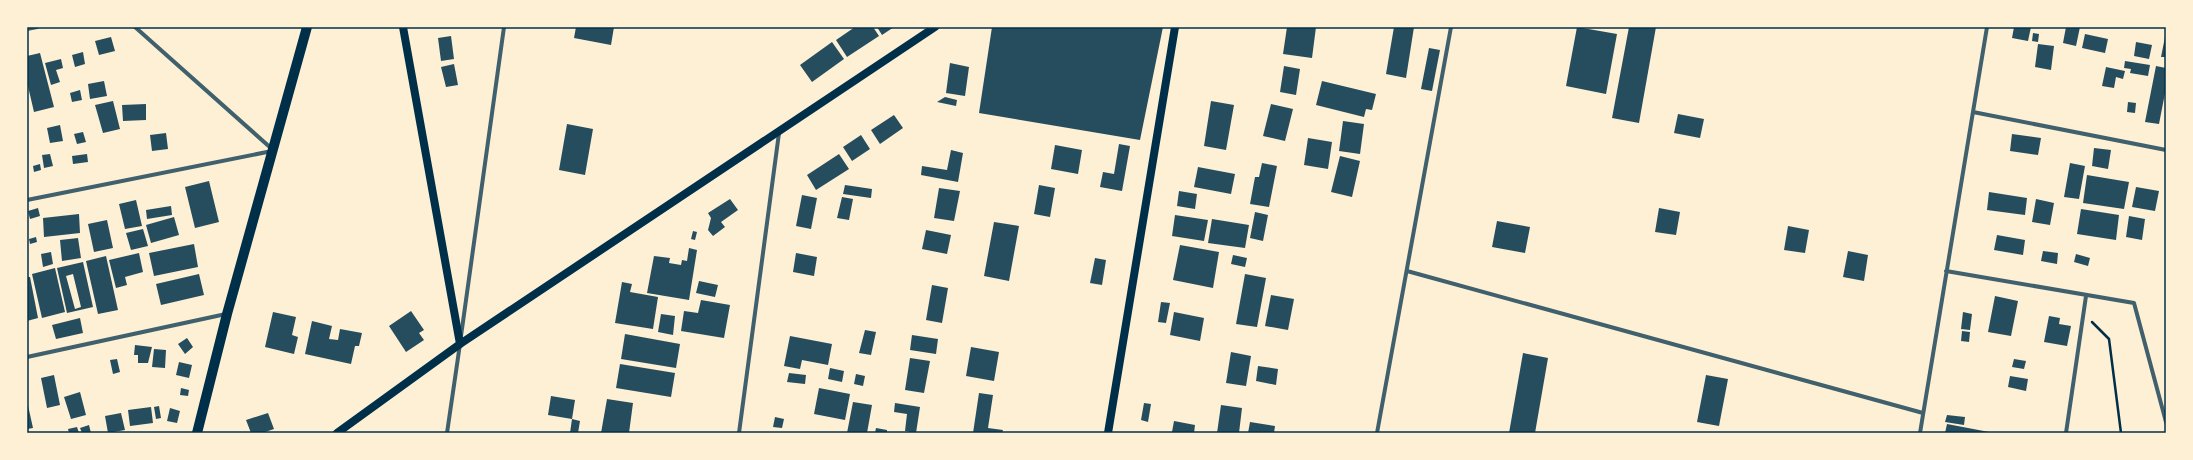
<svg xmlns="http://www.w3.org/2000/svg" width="2193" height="460" viewBox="0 0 2193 460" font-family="Arial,sans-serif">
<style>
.building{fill:#264d5e;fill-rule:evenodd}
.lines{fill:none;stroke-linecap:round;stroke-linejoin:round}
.path{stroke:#003049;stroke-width:2.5}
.minor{stroke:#3f606c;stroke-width:4}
.secondary{stroke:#003049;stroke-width:8}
.primary{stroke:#003049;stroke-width:10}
.neatline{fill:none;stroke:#003049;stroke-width:1.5}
</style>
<rect width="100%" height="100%" fill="#fdf0d5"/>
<path class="building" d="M576 27H614L611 45 574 38Z
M855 27H873L879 36 847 57 836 40Z
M877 27H894L882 35Z
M992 27H1163L1140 140 979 113Z
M1287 27H1316L1312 58 1283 54Z
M1394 27H1414L1406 78 1386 74Z
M1577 27 1617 34 1606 94 1566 86Z
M1629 27H1656L1639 123 1612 118Z
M2014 27H2031L2028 41 2012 38Z
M2066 27H2080L2076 46 2063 43Z
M2033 33 2039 34 2038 42 2032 41Z
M2085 34 2108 39 2105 53 2082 48Z
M451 36 454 59 441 61 438 38Z
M111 37 115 51 99 55 95 41Z
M2165 37H2166V57H2161Z
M832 42 844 59 812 82 800 65Z
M2136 42 2152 45 2149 59 2134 56Z
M2038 44 2054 46 2051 70 2035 67Z
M1429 48 1440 50 1432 91 1421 89Z
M83 52 85 64 75 67 72 55Z
M40 53 54 107 34 112 27 82V56Z
M61 59 63 68 56 70 60 82 51 85 45 63Z
M2125 61 2150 65 2148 76 2130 73 2131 69 2124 68Z
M950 63 969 67 965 96 946 93Z
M454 64 458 85 446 87 441 67Z
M1284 66 1300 69 1296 95 1280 92Z
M2156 66 2166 68V88L2159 124 2145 122Z
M2106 67 2125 71 2123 79 2116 77 2114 88 2102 86Z
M104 81 107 96 90 99 88 84Z
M1322 81 1376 94 1372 110 1366 109 1364 117 1316 105Z
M80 90 82 100 72 102 70 93Z
M945 97 957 100 956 106 937 102Z
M113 101 120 129 103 133 95 105Z
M1211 101 1234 105 1226 150 1204 146Z
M2128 102 2136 103 2135 113 2127 112Z
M146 104V120L123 121 122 105Z
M1271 104 1293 109 1285 141 1263 136Z
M1678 114 1704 119 1700 138 1674 133Z
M894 115 903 128 880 144 871 130Z
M1343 121 1364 124 1360 154 1339 151Z
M567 124 593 129 585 175 559 170Z
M60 125 63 141 50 143 47 128Z
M83 132 86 142 77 144 74 134Z
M166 133 168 149 152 151 150 135Z
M2012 134 2041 138 2038 155 2010 151Z
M861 135 870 149 852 161 843 147Z
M1308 138 1332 142 1328 169 1304 165Z
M1119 144 1130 146 1122 191 1100 187 1103 172 1114 174Z
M1055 145 1082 150 1078 174 1051 169Z
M2094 148 2111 150 2108 169 2092 166Z
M951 150 963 153 958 182 921 175 922 166 947 170Z
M50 154 53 166 44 168 42 155Z
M87 154 88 162 73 164 72 156Z
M839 154 849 169 816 190 807 175Z
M1340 156 1360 161 1352 197 1331 192Z
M1262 163 1277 166 1269 207 1250 204 1255 177H1259Z
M2070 163 2085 166 2079 199 2064 197Z
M40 164 41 170 34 172 33 166Z
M1198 167 1235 174 1231 194 1194 187Z
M2087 175 2129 182 2124 209 2083 203Z
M209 181 219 222 195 228 185 187Z
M845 185 872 189 871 198 843 194Z
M1039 185 1055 188 1050 217 1034 214Z
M2136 187 2159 191 2155 211 2132 207Z
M939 188 960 191 954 221 934 218Z
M1179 191 1197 194 1195 209 1177 206Z
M1989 192 2027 198 2025 215 1987 210Z
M802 195 817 198 811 229 796 226Z
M842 197 853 199 849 220 837 218Z
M730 199 738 210 721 222 725 227 713 236 708 230 711 218 708 213Z
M2036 199 2054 203 2050 225 2032 222Z
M136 200 142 226 125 229 119 204Z
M171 206 172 215 147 219 146 210Z
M38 208 40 216 30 219 28 211Z
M1659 208 1680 212 1676 235 1655 232Z
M2081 209 2119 215 2116 240 2077 234Z
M1255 212 1268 215 1263 241 1250 238Z
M79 214 80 233 44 237 43 218Z
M1175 215 1208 220 1204 241 1172 236Z
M2129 216 2145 219 2142 240 2126 237Z
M174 217 179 235 151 243 146 225Z
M1212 219 1249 225 1245 248 1208 243Z
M107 220 113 248 94 252 88 224Z
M1497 221 1530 227 1525 253 1492 247Z
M994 222 1019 226 1009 281 984 276Z
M1788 226 1809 230 1805 253 1784 250Z
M143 229 148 246 131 250 126 233Z
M926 230 951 235 947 254 922 249Z
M693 231 697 232 695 240 691 239Z
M1997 235 2025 240 2023 255 1994 250Z
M36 237 37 242 30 244 29 239Z
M78 238 81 258 62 261 60 240Z
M194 244 198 267 154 276 149 253Z
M1180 245 1219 252 1213 288 1173 280Z
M689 248 697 250 689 300 647 293 654 256 670 258 669 263 681 265 682 260 687 261Z
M1848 251 1868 255 1864 281 1843 277Z
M2043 251 2058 253 2057 264 2041 261Z
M51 252 53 264 43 267 41 254Z
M139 253 143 272 125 277 127 285 116 288 109 260Z
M796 253 817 257 814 276 793 272Z
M2076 254 2090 258 2088 266 2074 262Z
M1233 255 1247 258 1245 267 1231 264Z
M106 256 118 310 98 314 86 261Z
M1095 258 1106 260 1102 285 1090 283Z
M83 262 93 307 67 313 57 268ZM73 274 81 307 75 309 66 276Z
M55 268 65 312 42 318 32 274Z
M199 274 204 295 161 305 156 284Z
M1245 274 1266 278 1257 327 1236 324Z
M27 277H30L38 318 27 321Z
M699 281 718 285 715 297 696 293Z
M622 282 632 284 630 292 658 297 653 329 615 323Z
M932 285 948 288 942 323 926 320Z
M1271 295 1294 299 1288 330 1265 326Z
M1995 296 2018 301 2011 336 1988 332Z
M701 300 730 305 724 338 681 331 684 311 698 313Z
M1161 302 1170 303 1166 323 1158 322Z
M411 311 424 330 419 333 424 340 406 352 389 326Z
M273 312 296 317 292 335 298 337 294 354 265 347Z
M1174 312 1204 318 1200 341 1170 335Z
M1963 312 1972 314 1970 330 1961 329Z
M661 314 675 316 673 335 658 332Z
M2049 316 2060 318 2059 324 2071 326 2067 346 2044 342Z
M80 318 83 333 56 339 52 325Z
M312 321 332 326 329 339 338 340 340 329 362 333 359 346H355L351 364 305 354Z
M865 330 876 332 871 355 859 353Z
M1962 331 1970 332 1969 342 1961 341Z
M625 334 680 344 676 368 621 359Z
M912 335 938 339 936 354 910 350Z
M790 336 832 344 828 365 802 360 800 369 784 366Z
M187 338 193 347 185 354 178 344Z
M135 345 152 347 148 363H138V355H134Z
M971 347 999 352 994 381 966 376Z
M154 349 166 350 165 368 152 367Z
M1231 352 1251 356 1246 386 1226 383Z
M1523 353 1548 358 1535 433H1509Z
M910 358 930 361 924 393 905 390Z
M117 359 120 372 113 374 110 360Z
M2014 359 2026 361 2024 369 2012 367Z
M179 362 192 365 189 378 176 375Z
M620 364 675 373 671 397 616 388Z
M1258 366 1278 369 1276 385 1256 381Z
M830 368 844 371 842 382 828 379Z
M789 373 806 375 805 384 787 382Z
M856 374 865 376 863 386 854 384Z
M54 375 60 405 47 408 41 378Z
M1706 375 1728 379 1719 426 1697 422Z
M2010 376 2028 379 2026 391 2008 387Z
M181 388 189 390 188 396 180 395Z
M819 388 850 394 845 420 814 414Z
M80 392 86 415 71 419 64 397Z
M979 393 993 395 988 428 1003 430 1002 433H973Z
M551 396 575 400 572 419 548 415Z
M607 399 633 403 629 433H601Z
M27 401 33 428 27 429Z
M853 402 872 405 867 433H847Z
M895 403 920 407 916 433 905 431 907 414 894 412Z
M1144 403 1151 404 1148 422 1141 420Z
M1221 405 1242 408 1239 433H1217Z
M159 406 161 418 156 419 154 407Z
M151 407 153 423 130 426 128 410Z
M170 408 180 411 177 423 167 421Z
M121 413 125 430 108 433 105 416Z
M268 413 274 429 262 433H251L246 420Z
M1947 415 1965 417 1964 425 1945 422Z
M775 417 784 419 782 428 773 427Z
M572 419 580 421 578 433H570Z
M1174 421 1195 425 1194 433 1172 432Z
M1250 422 1275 426 1274 433H1248Z
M1947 424 1989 432V433H1945Z
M89 425 91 433H82L80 428Z
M77 427 79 433H69L68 429Z
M876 428 887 430V433H875Z"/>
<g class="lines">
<path class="path" d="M2092 322 2109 339 2121 433"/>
<path class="minor" d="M135 27 272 149
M27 29 37 27
M1973 112 2166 150
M27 200 272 151
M1407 271 1923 413
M1946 271 2134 303 2166 422
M461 336 504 27
M27 357 226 314
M447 433 460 344
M739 433 779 133
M1377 433 1451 27
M1920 433 1987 27
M2066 433 2086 296"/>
<path class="secondary" d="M403 27 460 344
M337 433 460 344 935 27
M1108 433 1175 27"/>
<path class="primary" d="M197 433 227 314 307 27"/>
</g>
<rect width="2193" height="460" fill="none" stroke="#fdf0d5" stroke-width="56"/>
<rect x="28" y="28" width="2137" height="404" class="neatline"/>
</svg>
